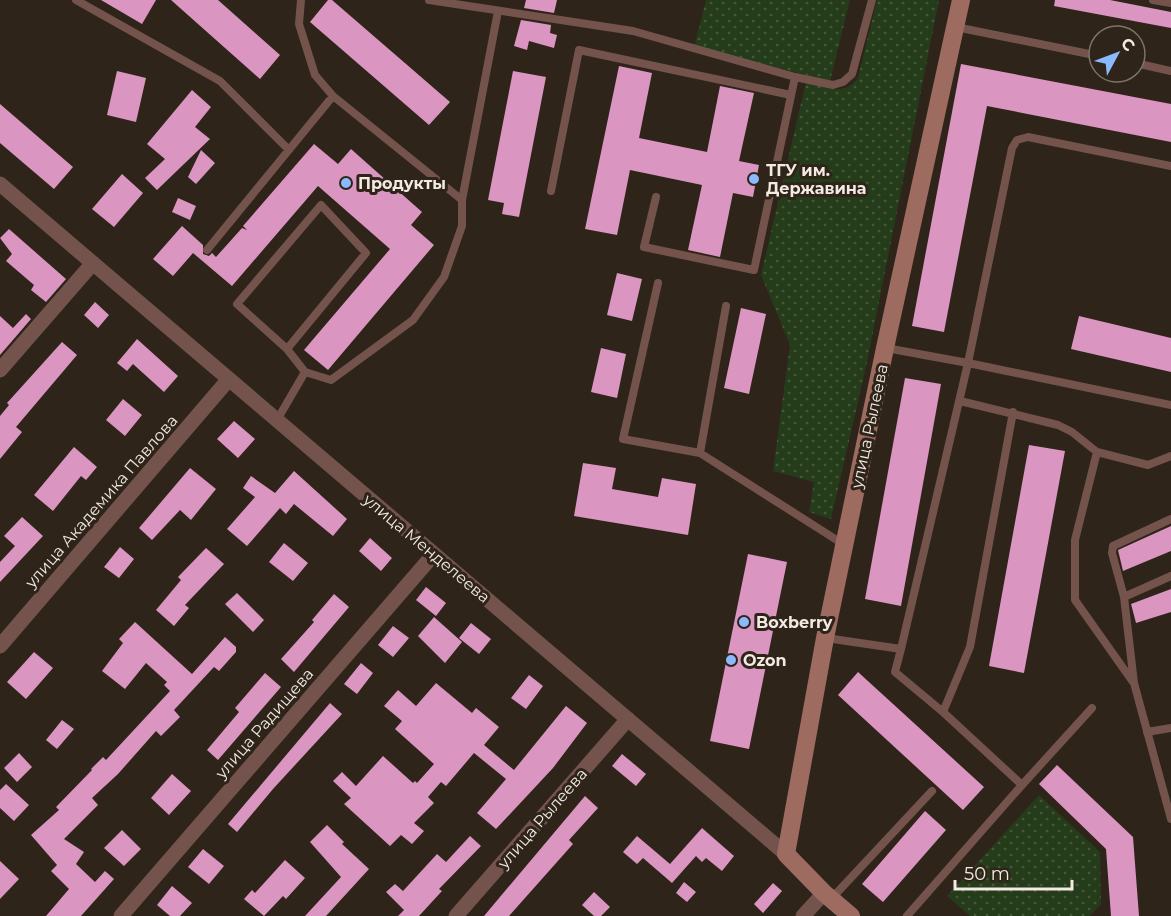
<svg xmlns="http://www.w3.org/2000/svg" width="1171" height="916" viewBox="0 0 1171 916" font-family="Montserrat,sans-serif">
<style>
.grass{fill:url(#grass-dots)}
.building{fill:#da95c1}
.lines{fill:none;stroke-linecap:round;stroke-linejoin:round}
.lane{stroke:#73534c;stroke-width:8}
.street{stroke:#73534c;stroke-width:15}
.secondary{stroke:#9e6b60;stroke-width:18}
.poi-dot{fill:#8abafc;stroke:#2f2419;stroke-width:2}
.labels{text-anchor:middle;stroke-width:6;stroke-linejoin:round;paint-order:stroke}
.poi-label{font-size:16px;font-weight:bold;fill:#f2eae3;stroke:#2f2419;text-anchor:start}
.street-label{font-size:16px;fill:#f2eae3;stroke:#2f2419}
</style>
<defs>
<pattern id="grass-dots" width="8" height="8" patternUnits="userSpaceOnUse" patternTransform="scale(1.5)"><rect width="8" height="8" fill="#253c1b"/><path d="M2 2h.1M6 6h.1" fill="none" stroke="#45583c" stroke-width="1.8" stroke-linecap="round"/></pattern>
</defs>
<rect width="100%" height="100%" fill="#2f2419"/>
<path class="grass" d="M706 0H850L830 81 694 47Z
M877 0H939L866 367 831 519 809 512 814 482 773 471 790 345 761 275 806 82C825 87 844 97 858 78Z
M1039 795 1100 852 1101 904 1090 916H970L947 896Z"/>
<path class="building" d="M101 0H156L142 24Z
M171 0H218L280 55 260 79Z
M328 0H332L450 102 429 125 310 22Z
M526 0H557L554 13 524 8Z
M1055 0H1110L1171 12V28L1054 6Z
M521 20 551 25 550 33 557 35 554 48 529 41 527 50 514 46Z
M961 64 1171 104V142L987 106 944 332 912 326Z
M619 66 652 73 639 138 707 152 720 86 754 93 739 161 759 165 753 197 733 193 720 257 688 250 702 185 630 170 617 235 585 229Z
M117 71 146 78 136 122 107 115Z
M513 71 546 77 519 217 502 214 504 203 488 200Z
M192 90 211 107 195 127 210 139 157 190 145 178 165 159 147 144Z
M0 104 73 167 54 189 0 143Z
M314 144 338 164 351 149 422 212 411 225 434 245 328 370 304 350 390 249 318 186 232 286 193 253 173 276 153 259 182 226 203 245V254L209 256 212 253 216 257 242 228 247 230 243 226Z
M201 150 215 163 196 184 188 177Z
M122 174 143 193 114 227 92 209Z
M178 198 196 206 190 220 172 212Z
M9 229 66 279 46 302 31 290 34 285 6 261 12 254 0 238Z
M617 273 642 279 632 321 607 315Z
M95 302 109 315 98 328 84 315Z
M741 308 766 314 749 394 724 388Z
M26 314 31 319 0 355V316L13 328Z
M1079 316 1171 338V372L1071 349Z
M137 339 178 376 164 392 133 364 127 371 117 363Z
M62 342 77 355 16 427 22 432 0 459V416L9 405 7 403Z
M601 348 626 354 617 398 591 392Z
M905 378 941 384 901 606 865 599Z
M123 399 142 415 125 436 106 420Z
M234 421 255 439 238 458 217 439Z
M1029 445 1065 451 1024 673 989 666Z
M74 447 97 467 86 480 81 476 53 511 34 495Z
M583 463 616 468 612 489 658 497 662 478 696 484 688 535 574 516Z
M190 468 216 489 191 520 180 510 152 540 139 528Z
M294 471 347 519 333 536 294 504 286 514 280 508 247 546 227 529 255 497 243 488 251 476 275 493Z
M22 517 43 536 0 582V562L15 546 4 536Z
M1171 526V551L1123 571 1118 550Z
M370 538 392 558 381 571 359 551Z
M284 543 308 563 293 581 269 562Z
M120 547 134 559 119 578 104 567Z
M206 548 224 564 185 605 189 608 174 626 156 610 181 580 178 577Z
M748 554 787 562 749 749 710 741Z
M426 587 446 603 436 616 416 600Z
M1171 589V612L1136 623 1131 604Z
M237 593 264 620 253 632 225 604Z
M334 594 349 607 294 672 281 659 314 622 312 620Z
M434 617 462 642 445 663 418 636Z
M135 622 192 674 225 637 236 647V652L219 671 214 667 174 710 180 717 161 736 156 731 118 774 92 798 98 805 64 839 84 852 76 864 95 882 105 871 114 879 81 916H46L69 889 51 871 57 865 31 835 59 810 56 807 92 770 91 769 103 757 106 760 170 691 164 685 167 682 146 663 125 689 102 671 123 643 119 639Z
M471 623 491 639 479 654 459 638Z
M393 626 409 638 393 657 378 645Z
M34 652 53 668 26 699 7 682Z
M361 663 373 673 357 694 344 684Z
M858 672 984 787 963 810 838 695Z
M265 673 281 687 218 760 207 750 239 712 235 708Z
M529 675 543 686 526 709 511 698Z
M436 683 472 713 476 708 499 727 484 745 514 770 566 706 587 723 553 768 496 829 477 813 506 779 474 753 446 786 441 782 428 797 434 803 414 823 424 831 412 844 401 835 390 846 344 804 351 798 333 781 342 772 356 786 383 756 413 783 415 781 417 783 434 764 395 729 402 721 384 706 398 690 416 706Z
M330 703 342 714 273 789 237 832 228 824Z
M62 720 74 729 57 749 46 740Z
M19 753 32 767 17 782 4 768Z
M622 754 646 774 636 786 612 766Z
M1057 765 1133 837 1139 916H1111L1106 849 1039 784Z
M172 774 191 791 169 815 151 798Z
M6 784 29 805 14 821 0 808V790Z
M585 796 598 808 569 840 573 844 509 916H484Z
M925 811 946 830 883 902 862 884Z
M327 825 344 842 342 844 369 869 326 916H305L341 877 310 842Z
M702 828 734 856 722 871 706 858 702 862 696 856 672 883 643 858 637 864 623 852 637 836 670 864Z
M122 830 141 849 124 866 104 848Z
M470 836 481 846 439 889 442 891 419 916H398L404 910 386 892 395 884 403 891 437 854 446 862Z
M203 849 224 866 209 884 188 867Z
M285 860 305 878 286 899 283 896 264 916 244 899 252 890 255 893Z
M0 861 19 879 0 899Z
M684 882 696 892 687 902 676 893Z
M773 883 782 891 763 913 754 904Z
M172 886 192 903 180 916H170L157 905Z
M594 892 610 907 601 916H594L582 905Z"/>
<g class="lines">
<path class="lane" d="M76 0 220 81 289 150
M301 0 299 24 315 75 333 96 462 200V226L444 277 413 320 331 380 305 372
M429 0 633 31 795 77 833 85 843 82 852 74 872 0
M1153 0 1171 3
M956 27 1099 56
M1135 63 1171 71
M551 191 579 50 791 95
M656 197 644 247 754 270 795 77
M462 200 498 11
M207 250 333 96
M658 283 623 439 700 453 843 544
M886 348 968 363 1012 148 1017 140 1028 137 1171 166
M960 401 1058 425 1072 432 1097 452 1148 465 1171 456
M277 420 305 372 287 349 237 304 321 205 366 253 287 349
M1097 452 1075 540V600L1133 682
M700 453 726 306
M1171 576 1124 597 1134 683 1171 819
M1124 597 1112 553 1113 546 1171 519
M826 638 901 649 968 363 1171 405
M901 649 895 672 943 712 1022 785 907 916
M943 712 970 647 1013 412
M1147 732 1171 728
M1022 785 1092 708
M832 898 932 791"/>
<path class="street" d="M0 184 786 854
M0 370 93 263
M0 646 229 379
M121 916 434 554
M456 916 628 719
M803 916 824 893"/>
<path class="secondary" d="M851 916 824 893 786 854 825 638 885 348 961 0"/>
</g>
<g class="poi-dot">
<circle cx="754" cy="179" r="6"/>
<circle cx="346" cy="183" r="6"/>
<circle cx="744" cy="622" r="6"/>
<circle cx="731" cy="660" r="6"/>
</g>
<g class="labels">
<g class="poi-label">
<text x="766" y="176">ТГУ им.<tspan x="766" dy="18">Державина</tspan></text>
<text x="358" y="189">Продукты</text>
<text x="756" y="628">Boxberry</text>
<text x="743" y="666">Ozon</text>
</g>
<g class="street-label">
<text transform="translate(869 426) rotate(-78)" y="6">улица Рылеева</text>
<text transform="translate(101 501) rotate(-49)" y="6">улица Академика Павлова</text>
<text transform="translate(427 548) rotate(40)" y="6">улица Менделеева</text>
<text transform="translate(264 723) rotate(-49)" y="6">улица Радищева</text>
<text transform="translate(542 818) rotate(-49)" y="6">улица Рылеева</text>
</g>
</g>
<g transform="translate(1117 54) rotate(49)"><circle r="28" fill="#2f2419" stroke="#7d736a" stroke-width="1.5"/>
<path d="M0-4.5L10 22L0 15L-10 22Z" fill="#8abafc"/>
<text y="-9" font-size="16" font-weight="bold" text-anchor="middle" fill="#f2eae3">С</text>
</g>
<path d="M955 880v9h117v-9" fill="none" stroke="#f2eae3" stroke-width="3"/>
<text x="964" y="880" font-size="18" fill="#f2eae3" stroke="#2f2419" stroke-width="4.5" paint-order="stroke">50 m</text>
</svg>
